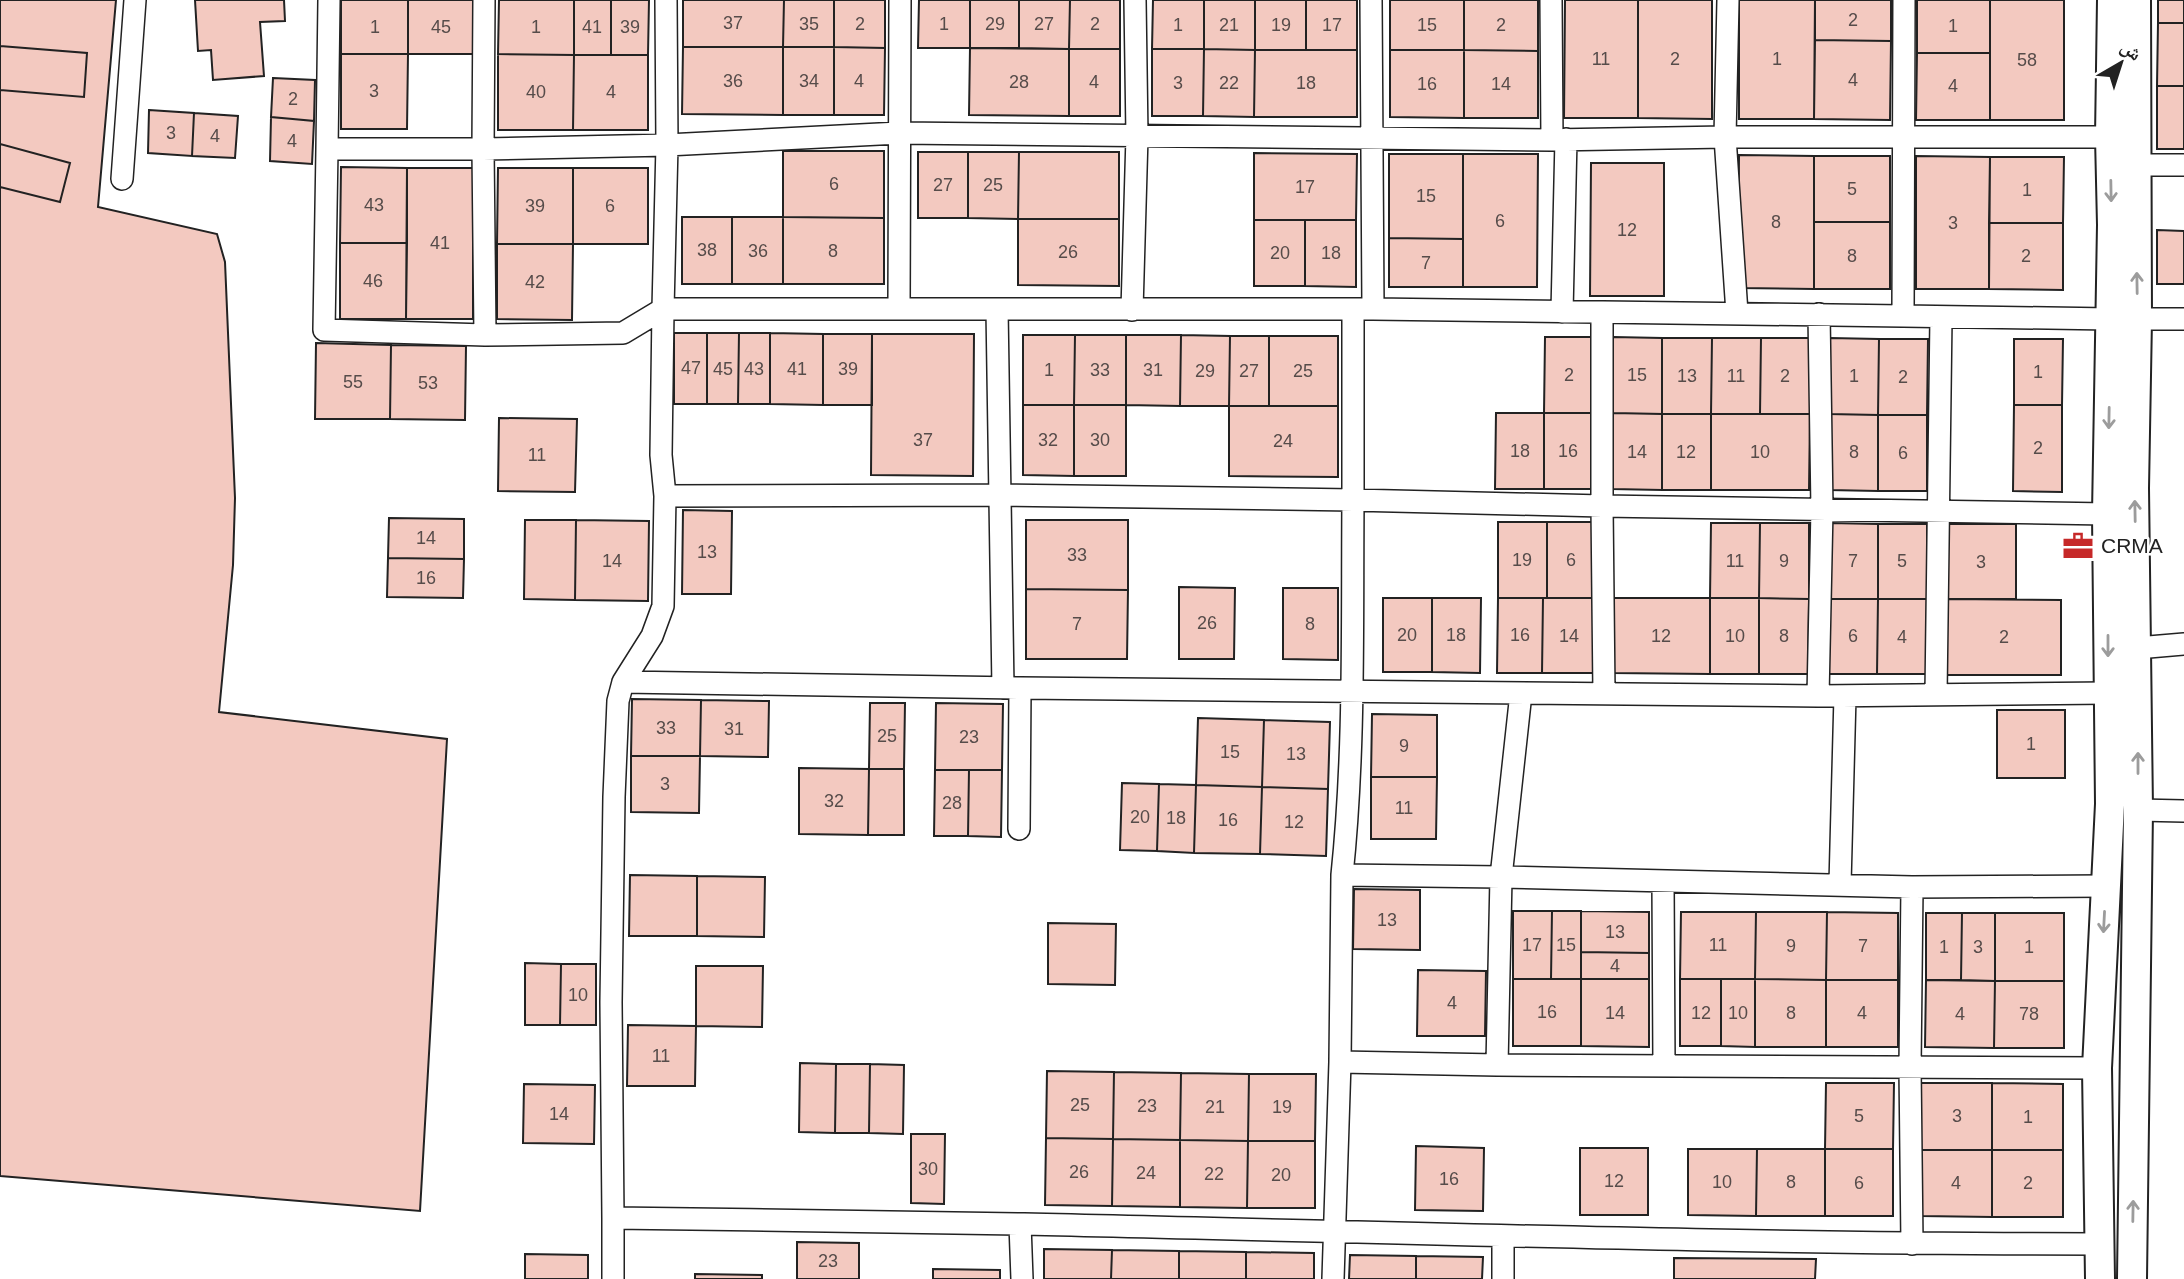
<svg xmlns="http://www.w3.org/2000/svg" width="2184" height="1279" viewBox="0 0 2184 1279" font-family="Arial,'Noto Naskh Arabic',sans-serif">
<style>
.building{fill:#f3c9c0;stroke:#222;stroke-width:2}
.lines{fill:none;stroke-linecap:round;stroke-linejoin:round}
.street-casing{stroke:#222;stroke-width:24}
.secondary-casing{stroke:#222;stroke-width:32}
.street{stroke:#fff;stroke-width:21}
.secondary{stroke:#fff;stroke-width:28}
.oneway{stroke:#9c9c9c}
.labels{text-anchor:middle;stroke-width:5;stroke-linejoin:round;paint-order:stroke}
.number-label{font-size:18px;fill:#564c4a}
.poi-label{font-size:21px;fill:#222;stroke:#fff;text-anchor:start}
</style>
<rect width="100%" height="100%" fill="#fff"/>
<path class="building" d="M0 0H116L98 207 217 234 225 262 235 498 233 565 219 712 447 739 420 1211 0 1176Z
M195 0H284L285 21 260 22 264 76 213 80 211 50 198 51Z
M341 0H408V54H341Z
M408 0H474V54H408Z
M499 0H574V55L498 54Z
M574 0H611V55H574Z
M611 0H649L648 55H611Z
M683 0H784L783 47H683Z
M784 0H834V47H783Z
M834 0H885V48L834 47Z
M919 0H970V48H918Z
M970 0H1019V48H970Z
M1019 0H1070L1069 49 1019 48Z
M1070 0H1120V49H1069Z
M1153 0H1204V49H1152Z
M1204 0H1255V50L1204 49Z
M1255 0H1306V50H1255Z
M1306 0H1357V50H1306Z
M1390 0H1464V50H1390Z
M1464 0H1538V51L1464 50Z
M1565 0H1638V118H1564Z
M1638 0H1712V119L1638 118Z
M1739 0H1815L1814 119H1739Z
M1815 0H1891V41L1815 40Z
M1917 0H1990V53H1917Z
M1990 0H2064V120H1990Z
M2158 0H2184V23H2158Z
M2158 23H2184V86H2157Z
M1815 40 1891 41 1890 120 1814 119Z
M0 46 87 53 84 97 0 90Z
M683 47H783V115L682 114Z
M783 47H834V115H783Z
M834 47 885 48 884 115H834Z
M970 48 1069 49V116L969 115Z
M1069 49H1120V116H1069Z
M1152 49H1204L1203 116H1152Z
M1204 49 1255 50 1254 117 1203 116Z
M1255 50H1357V117H1254Z
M1390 50H1464V118L1390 117Z
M1464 50 1538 51V118H1464Z
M1917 53H1990V120H1916Z
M341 54H408L407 129H341Z
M498 54 574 55 573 130H498Z
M574 55H648V130H573Z
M273 78 315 80 314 121 271 117Z
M2157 86H2184V149H2157Z
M149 110 194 113 192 156 148 153Z
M194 113 238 116 235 158 192 156Z
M271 117 314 121 312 164 270 161Z
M0 144 70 163 60 202 0 187Z
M783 151H884V218L783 217Z
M918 152H968V218H918Z
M968 152H1019L1018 219 968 218Z
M1019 152H1119V219H1018Z
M1254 153 1357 154 1356 220H1254Z
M1389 154H1463V239L1389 238Z
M1463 154H1538L1537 287H1463Z
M1739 155 1814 156V289L1738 288Z
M1814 156H1890V222H1814Z
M1916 156 1990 157 1989 289H1916Z
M1990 157H2064L2063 223H1989Z
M1591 163H1664V296H1590Z
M341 167 407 168V243H340Z
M407 168H473V319H406Z
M498 168H573V244H497Z
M573 168H648V244H573Z
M682 217H732V284H682Z
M732 217H783V284H732Z
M783 217 884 218V284H783Z
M1018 219H1119V286L1018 285Z
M1254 220H1305V286H1254Z
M1305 220H1356V287L1305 286Z
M1814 222H1890V289H1814Z
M1989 223H2063V290L1989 289Z
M2157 230 2184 231V284H2157Z
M1389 238 1463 239V287H1389Z
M340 243H407L406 319H340Z
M497 244H573L572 320 497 319Z
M674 333H707V404H674Z
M707 333H739L738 404H707Z
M739 333H770V404H738Z
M770 333 823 334V405L770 404Z
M823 334H872V405H823Z
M872 334H974L973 476 871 475Z
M1023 335H1075L1074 405H1023Z
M1075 335H1126V405H1074Z
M1126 335H1181L1180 406 1126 405Z
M1181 335 1230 336 1229 406H1180Z
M1230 336H1269V406H1229Z
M1269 336H1338V406H1269Z
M1545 337H1593V413H1544Z
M1613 337 1662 338V414L1613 413Z
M1662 338H1712L1711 414H1662Z
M1712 338H1761L1760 414H1711Z
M1761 338H1810V414H1760Z
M1830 338 1879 339 1878 415 1829 414Z
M1879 339H1928L1927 415H1878Z
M2014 339H2063L2062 405H2014Z
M316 343 391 345 390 419H315Z
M391 345 466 346 465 420 390 419Z
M1023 405H1074V476L1023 475Z
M1074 405H1126V476H1074Z
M2014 405H2062V492L2013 491Z
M1229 406H1338V477L1229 476Z
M1496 413H1544V489H1495Z
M1544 413H1593L1592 489H1544Z
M1613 413 1662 414V490L1612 489Z
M1662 414H1711V490H1662Z
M1711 414H1810L1809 490H1711Z
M1829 414 1878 415V491L1829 490Z
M1878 415H1927V491H1878Z
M499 418 577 419 575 492 498 491Z
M683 510 732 511 731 594H682Z
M389 518 464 519V559L388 558Z
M525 520H576L575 600 524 599Z
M576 520 649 521 648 601 575 600Z
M1026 520H1128V590L1026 589Z
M1498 522H1547V598H1498Z
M1547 522H1595V598H1547Z
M1711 523H1760L1759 598H1710Z
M1760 523H1809V599L1759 598Z
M1829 523 1878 524V599H1828Z
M1878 524H1927V599H1878Z
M1946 524H2016V599H1946Z
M388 558 464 559 463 598 387 597Z
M1179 587 1235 588 1234 659H1179Z
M1283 588H1338V660L1283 659Z
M1026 589 1128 590 1127 659H1026Z
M1383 598H1432V672H1383Z
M1432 598H1481L1480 673 1432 672Z
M1498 598H1543L1542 673H1497Z
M1543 598H1595V673H1542Z
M1612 598H1710V674L1612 673Z
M1710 598H1759V674H1710Z
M1759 598 1809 599 1808 674H1759Z
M1828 599H1878L1877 674H1828Z
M1878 599H1927L1926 674H1877Z
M1946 599 2061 600V675H1946Z
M632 699 701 700 700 756H631Z
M701 700 769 701 768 757 700 756Z
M870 703H905L904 769H869Z
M936 703 1003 704 1002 770H935Z
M1997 710H2065V778H1997Z
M1372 714 1437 715V777H1371Z
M1198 718 1264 720 1262 787 1196 785Z
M1264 720 1330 722 1328 789 1262 787Z
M631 756H700L699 813 631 812Z
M799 768 869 769 868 835 799 834Z
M869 769H904V835H868Z
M935 770H969L968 836H934Z
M969 770H1002L1001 837 968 836Z
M1371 777H1437L1436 839H1371Z
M1122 783 1159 784 1157 851 1120 850Z
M1159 784 1196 785 1194 853 1157 851Z
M1196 785 1262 787 1260 854 1194 853Z
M1262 787 1328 789 1326 856 1260 854Z
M630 875 697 876V936H629Z
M697 876 765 877 764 937 697 936Z
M1354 889 1420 890V950L1353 949Z
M1513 911H1552L1551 979H1513Z
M1552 911H1581V979H1551Z
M1581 911 1649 912V953L1581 952Z
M1681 912H1756L1755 979H1680Z
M1756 912H1827L1826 980 1755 979Z
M1827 912 1898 913V980H1826Z
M1926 913H1962L1961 980H1926Z
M1962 913H1995V981L1961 980Z
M1995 913H2064V981H1995Z
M1048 923 1116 924 1115 985 1048 984Z
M1581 952 1649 953V979H1581Z
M525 963 561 964 560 1025H525Z
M561 964H596V1025H560Z
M696 966H763L762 1027 696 1026Z
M1418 970 1486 971 1485 1036H1417Z
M1513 979H1581V1046H1513Z
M1581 979H1649V1047L1581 1046Z
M1680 979H1721V1046H1680Z
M1721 979H1755V1047L1721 1046Z
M1755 979 1826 980V1047H1755Z
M1826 980H1898V1047H1826Z
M1926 980 1995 981 1994 1048 1925 1047Z
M1995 981H2064V1048H1994Z
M628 1025 696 1026 695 1086H627Z
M800 1063 836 1064 835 1133 799 1132Z
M836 1064H870L869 1133H835Z
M870 1064 904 1065 903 1134 869 1133Z
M1047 1071 1114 1072 1113 1139 1046 1138Z
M1114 1072 1181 1073 1180 1140 1113 1139Z
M1181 1073 1249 1074 1248 1141 1180 1140Z
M1249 1074H1316L1315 1141H1248Z
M1826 1083H1894L1893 1149H1825Z
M1921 1083H1992V1150H1921Z
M1992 1083 2063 1084V1150H1992Z
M524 1084 595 1085 594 1144 523 1143Z
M911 1134H945L944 1204 911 1203Z
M1046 1138 1113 1139 1112 1206 1045 1205Z
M1113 1139 1180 1140V1207L1112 1206Z
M1180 1140 1248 1141 1247 1208 1180 1207Z
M1248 1141H1315V1208H1247Z
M1416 1146 1484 1148 1483 1211 1415 1210Z
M1580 1148H1648V1215H1580Z
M1688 1149H1757L1756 1216 1688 1215Z
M1757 1149H1825V1216H1756Z
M1825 1149H1893V1216H1825Z
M1921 1150H1992V1217L1921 1216Z
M1992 1150H2063V1217H1992Z
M797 1242 859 1243V1279H797Z
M1044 1249 1112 1250 1111 1279H1044Z
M1112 1250 1179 1251V1279H1111Z
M1179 1251 1246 1252V1279H1179Z
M1246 1252 1314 1253V1279H1246Z
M525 1254 588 1255V1279H525Z
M1350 1255 1416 1256V1279H1349Z
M1416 1256 1483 1257 1482 1279H1416Z
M1674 1258 1816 1259 1815 1279H1674Z
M933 1269 1000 1270V1279H933Z
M695 1274 762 1275V1279H695Z"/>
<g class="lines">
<g class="street-casing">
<path id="street" d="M329 0 327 149H483L667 145 663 309H1373L1903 316
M484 0 483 149 485 335
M666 0 667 145 899 133 1552 140 1725 137H2110
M1371 0 1373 309
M1551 0 1552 140
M1728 0 1725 137 1737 313
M1904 0 1903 316 2111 319
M327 149 324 330 485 335 623 333 663 309 661 455 665 496 663 606 652 636 623 682
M2137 165H2184
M122 179 135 0
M899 309 900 0
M997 309 1003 688
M1132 310 1137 136 1135 0
M1562 312 1566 139
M2137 319H2184
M665 496 998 495 1353 500V310
M2137 648 2184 644
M1604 693 1602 506 2107 514
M1936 694 1941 317
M1818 696 1822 509 1819 314
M2138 810 2184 811
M1019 829 1020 688
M1342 875 1501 877 1521 693
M1663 882 1664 1066
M1840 884 1845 696
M1340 1062 1497 1065
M2097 1068 1497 1065 1501 877 1912 887 2105 886
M1020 1224 1022 1279
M1912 1244 1910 1067 1912 887
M2098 1244C1740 1244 1382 1232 1024 1224 887 1221 750 1220 613 1218L611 1002 614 797 618 701 623 682 1020 688 1818 696 2108 693
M613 1279V1218
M1333 1279 1340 1062 1342 875C1355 751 1352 625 1353 500L1602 506V312
M1503 1279V1237"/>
</g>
<g class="secondary-casing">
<path id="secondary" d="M2100 1279 2097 1068 2110 804 2107 514 2112 225 2110 137 2112 0
M2132 1279 2138 810 2134 488 2137 319 2136 0"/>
</g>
<use href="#street" class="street"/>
<use href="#secondary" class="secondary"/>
</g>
<defs><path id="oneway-shaft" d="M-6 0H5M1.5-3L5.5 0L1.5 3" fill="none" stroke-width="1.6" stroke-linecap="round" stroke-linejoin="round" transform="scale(1.75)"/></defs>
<g class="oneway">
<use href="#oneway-shaft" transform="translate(2111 191) rotate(89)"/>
<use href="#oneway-shaft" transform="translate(2137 283) rotate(-91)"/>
<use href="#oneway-shaft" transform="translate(2109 418) rotate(91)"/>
<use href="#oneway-shaft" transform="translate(2135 511) rotate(-91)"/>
<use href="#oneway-shaft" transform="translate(2108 646) rotate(90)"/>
<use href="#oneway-shaft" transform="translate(2138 763) rotate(-90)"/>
<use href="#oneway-shaft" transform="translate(2104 922) rotate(93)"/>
<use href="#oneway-shaft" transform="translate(2133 1211) rotate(-89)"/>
</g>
<defs>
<g id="office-bare" transform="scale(2.415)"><path d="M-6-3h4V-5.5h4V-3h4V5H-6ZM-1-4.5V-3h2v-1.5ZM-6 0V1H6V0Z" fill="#c62828" stroke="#fff" stroke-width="2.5" paint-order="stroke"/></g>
</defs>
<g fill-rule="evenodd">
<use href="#office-bare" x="2078" y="546"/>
</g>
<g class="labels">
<g class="number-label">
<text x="1853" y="26">2</text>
<text x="733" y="29">37</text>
<text x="809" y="30">35</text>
<text x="860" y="30">2</text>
<text x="944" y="30">1</text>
<text x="995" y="30">29</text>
<text x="1044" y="30">27</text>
<text x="1095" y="30">2</text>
<text x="1178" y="31">1</text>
<text x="1229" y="31">21</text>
<text x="1281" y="31">19</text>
<text x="1332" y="31">17</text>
<text x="1427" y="31">15</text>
<text x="1501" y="31">2</text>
<text x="1953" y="32">1</text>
<text x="375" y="33">1</text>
<text x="441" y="33">45</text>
<text x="536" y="33">1</text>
<text x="592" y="33">41</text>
<text x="630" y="33">39</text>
<text x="1601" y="65">11</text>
<text x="1675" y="65">2</text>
<text x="1777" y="65">1</text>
<text x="2027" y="66">58</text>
<text x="1853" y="86">4</text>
<text x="733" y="87">36</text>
<text x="809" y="87">34</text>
<text x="859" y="87">4</text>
<text x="1019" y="88">28</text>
<text x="1094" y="88">4</text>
<text x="1178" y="89">3</text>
<text x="1229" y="89">22</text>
<text x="1306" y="89">18</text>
<text x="1427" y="90">16</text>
<text x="1501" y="90">14</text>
<text x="1953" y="92">4</text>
<text x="374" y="97">3</text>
<text x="536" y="98">40</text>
<text x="611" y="98">4</text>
<text x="293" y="105">2</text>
<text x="171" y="139">3</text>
<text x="215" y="142">4</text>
<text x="292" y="147">4</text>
<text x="834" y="190">6</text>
<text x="943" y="191">27</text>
<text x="993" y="191">25</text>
<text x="1305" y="193">17</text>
<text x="1852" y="195">5</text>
<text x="2027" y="196">1</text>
<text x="1426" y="202">15</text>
<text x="374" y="211">43</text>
<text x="535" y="212">39</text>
<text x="610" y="212">6</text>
<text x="1500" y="227">6</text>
<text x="1776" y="228">8</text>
<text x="1953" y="229">3</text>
<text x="1627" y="236">12</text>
<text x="440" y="249">41</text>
<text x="707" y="256">38</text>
<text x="758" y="257">36</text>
<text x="833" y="257">8</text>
<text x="1068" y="258">26</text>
<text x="1280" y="259">20</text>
<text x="1331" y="259">18</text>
<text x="1852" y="262">8</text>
<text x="2026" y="262">2</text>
<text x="1426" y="269">7</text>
<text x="373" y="287">46</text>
<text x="535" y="288">42</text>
<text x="691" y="374">47</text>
<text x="723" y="375">45</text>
<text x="754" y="375">43</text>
<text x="797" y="375">41</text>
<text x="848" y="375">39</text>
<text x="1049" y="376">1</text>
<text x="1100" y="376">33</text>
<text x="1153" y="376">31</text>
<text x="1205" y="377">29</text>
<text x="1249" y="377">27</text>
<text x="1303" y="377">25</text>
<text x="2038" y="378">1</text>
<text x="1569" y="381">2</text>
<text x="1637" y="381">15</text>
<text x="1687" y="382">13</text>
<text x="1736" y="382">11</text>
<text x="1785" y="382">2</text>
<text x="1854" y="382">1</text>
<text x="1903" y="383">2</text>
<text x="353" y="388">55</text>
<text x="428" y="389">53</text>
<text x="923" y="446">37</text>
<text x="1048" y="446">32</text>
<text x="1100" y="446">30</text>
<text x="1283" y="447">24</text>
<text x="2038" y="454">2</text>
<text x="1520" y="457">18</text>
<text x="1568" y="457">16</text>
<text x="1637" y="458">14</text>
<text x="1686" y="458">12</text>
<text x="1760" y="458">10</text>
<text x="1854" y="458">8</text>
<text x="1903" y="459">6</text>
<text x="537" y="461">11</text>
<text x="426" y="544">14</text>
<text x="707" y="558">13</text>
<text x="1077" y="561">33</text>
<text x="1522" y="566">19</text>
<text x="1571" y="566">6</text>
<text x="612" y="567">14</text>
<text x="1735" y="567">11</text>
<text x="1784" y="567">9</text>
<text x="1853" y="567">7</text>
<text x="1902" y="567">5</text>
<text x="1981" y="568">3</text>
<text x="426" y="584">16</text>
<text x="1207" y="629">26</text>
<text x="1077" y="630">7</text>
<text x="1310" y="630">8</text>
<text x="1407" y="641">20</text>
<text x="1456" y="641">18</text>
<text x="1520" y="641">16</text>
<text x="1569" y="642">14</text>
<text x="1661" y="642">12</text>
<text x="1735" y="642">10</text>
<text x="1784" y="642">8</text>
<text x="1853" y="642">6</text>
<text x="1902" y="643">4</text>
<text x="2004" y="643">2</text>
<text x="666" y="734">33</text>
<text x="734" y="735">31</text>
<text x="887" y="742">25</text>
<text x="969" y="743">23</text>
<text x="2031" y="750">1</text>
<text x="1404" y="752">9</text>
<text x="1230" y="758">15</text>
<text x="1296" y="760">13</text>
<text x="665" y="790">3</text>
<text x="834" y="807">32</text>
<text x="952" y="809">28</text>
<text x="1404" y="814">11</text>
<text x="1140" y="823">20</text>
<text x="1176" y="824">18</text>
<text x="1228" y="826">16</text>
<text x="1294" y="828">12</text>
<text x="1387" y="926">13</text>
<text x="1615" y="938">13</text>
<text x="1532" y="951">17</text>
<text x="1566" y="951">15</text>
<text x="1718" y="951">11</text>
<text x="1791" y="952">9</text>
<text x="1863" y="952">7</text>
<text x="1944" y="953">1</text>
<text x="1978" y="953">3</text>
<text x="2029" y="953">1</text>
<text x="1615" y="972">4</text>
<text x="578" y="1001">10</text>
<text x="1452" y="1009">4</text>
<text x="1547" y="1018">16</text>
<text x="1615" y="1019">14</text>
<text x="1701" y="1019">12</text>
<text x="1738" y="1019">10</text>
<text x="1791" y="1019">8</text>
<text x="1862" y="1019">4</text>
<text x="1960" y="1020">4</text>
<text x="2029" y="1020">78</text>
<text x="661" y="1062">11</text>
<text x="1080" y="1111">25</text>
<text x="1147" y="1112">23</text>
<text x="1215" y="1113">21</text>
<text x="1282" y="1113">19</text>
<text x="559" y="1120">14</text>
<text x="1859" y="1122">5</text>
<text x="1957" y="1122">3</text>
<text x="2028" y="1123">1</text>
<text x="928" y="1175">30</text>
<text x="1079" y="1178">26</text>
<text x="1146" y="1179">24</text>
<text x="1214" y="1180">22</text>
<text x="1281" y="1181">20</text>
<text x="1449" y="1185">16</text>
<text x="1614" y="1187">12</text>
<text x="1722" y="1188">10</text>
<text x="1791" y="1188">8</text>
<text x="1859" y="1189">6</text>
<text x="1956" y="1189">4</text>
<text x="2028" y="1189">2</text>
<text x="828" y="1267">23</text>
</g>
<g class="poi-label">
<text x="2101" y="553">CRMA</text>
</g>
</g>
<g transform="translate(2121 63) rotate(39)" stroke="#ffffff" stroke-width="5" paint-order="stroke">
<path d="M0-5L12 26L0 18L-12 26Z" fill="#222222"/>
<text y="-10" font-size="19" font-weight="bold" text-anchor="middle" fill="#222222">ش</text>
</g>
</svg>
